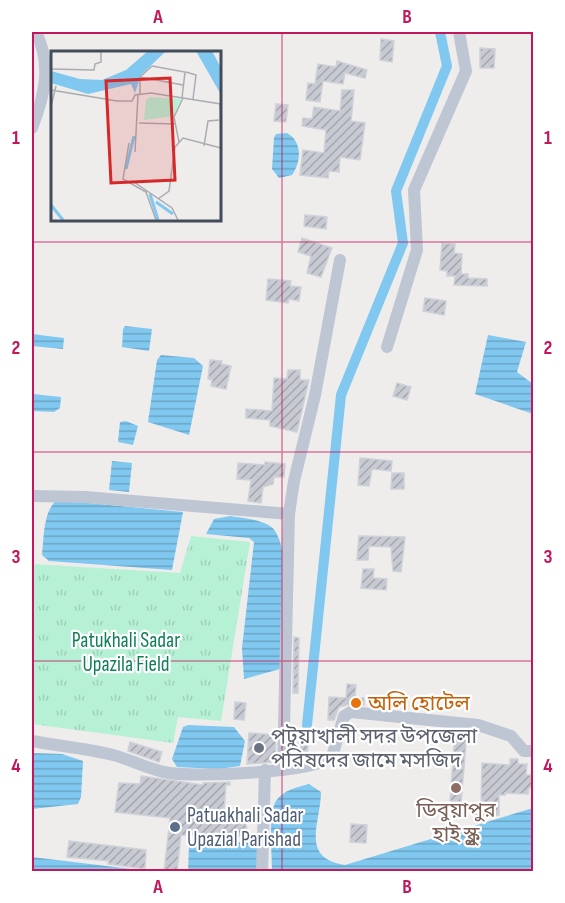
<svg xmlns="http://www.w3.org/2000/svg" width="565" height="903" viewBox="0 0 565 903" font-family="'Sofia Sans Condensed','Noto Sans Bengali',sans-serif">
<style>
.park{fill:url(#park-tufts)}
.water{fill:url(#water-rules)}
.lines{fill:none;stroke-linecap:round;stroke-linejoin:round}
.canal{stroke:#80c8f0;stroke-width:10}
.building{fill:url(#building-hatch);stroke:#cfd1d8;stroke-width:1.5}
.minor{stroke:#bec6d3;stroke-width:12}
.grid{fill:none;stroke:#c2185b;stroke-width:1.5;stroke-opacity:0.55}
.food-dot{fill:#e8710a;stroke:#fff;stroke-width:2}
.worship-dot{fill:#6b7280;stroke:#fff;stroke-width:2}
.education-dot{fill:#8d6e63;stroke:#fff;stroke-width:2}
.service-dot{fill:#5c6f8a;stroke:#fff;stroke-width:2}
.labels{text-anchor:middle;stroke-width:4.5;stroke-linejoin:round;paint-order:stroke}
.park-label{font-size:21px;fill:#117f58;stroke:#fff}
.food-label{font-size:21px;fill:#c56008;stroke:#fff;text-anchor:start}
.worship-label{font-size:21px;fill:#5b616d;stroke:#fff;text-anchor:start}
.education-label{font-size:21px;fill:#785e54;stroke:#fff}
.service-label{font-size:21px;fill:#4e5e75;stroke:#fff;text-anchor:start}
.inset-river{fill:none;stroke:#80c8f0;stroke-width:3}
.inset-road{fill:none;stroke:#aaacb2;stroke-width:1.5}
.view{fill:#d62828;fill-opacity:0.15;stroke:#d62828;stroke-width:3}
.inset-edge{fill:none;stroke:#434c5a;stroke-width:3}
.neatline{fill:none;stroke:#c2185b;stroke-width:2}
.grid-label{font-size:20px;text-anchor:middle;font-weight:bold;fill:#c2185b}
</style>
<defs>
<pattern id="park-tufts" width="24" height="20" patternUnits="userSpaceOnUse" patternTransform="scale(1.5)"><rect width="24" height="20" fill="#b6f1d6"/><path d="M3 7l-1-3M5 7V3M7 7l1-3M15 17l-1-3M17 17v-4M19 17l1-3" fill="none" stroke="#9ed0ba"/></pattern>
<pattern id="water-rules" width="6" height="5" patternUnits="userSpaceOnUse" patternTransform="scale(1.5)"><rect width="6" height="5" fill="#80c8f0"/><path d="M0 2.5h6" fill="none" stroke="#6aa5c5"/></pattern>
<pattern id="building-hatch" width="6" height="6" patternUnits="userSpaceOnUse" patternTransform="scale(1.5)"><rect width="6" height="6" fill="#c7cad2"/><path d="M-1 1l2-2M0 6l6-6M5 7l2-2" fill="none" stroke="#a3a6ad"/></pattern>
</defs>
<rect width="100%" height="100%" fill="#efecec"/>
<path class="park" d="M191 536 250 542 221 721 178 717 173 743 32 724V564L180 573Z"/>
<path class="water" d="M287 133C303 142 301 162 292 175L279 178 272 169 274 138 276 134Z
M125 326 152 329 149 351 122 347 123 329Z
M32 334 64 338 63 349 32 346Z
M488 335 526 342 517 372 533 384V414L475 394Z
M161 355 194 358 203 366 189 435 148 422 157 360Z
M32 394 61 397 60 408 54 412 32 411Z
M126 421 138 426 133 445 118 442 120 422Z
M112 461 132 463 129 492 109 490Z
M57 500 183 512 172 570 49 561 42 555C44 537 43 511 57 500Z
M230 516C242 518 259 519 270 526 295 542 281 641 280 669L244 679 242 648 254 542 249 538 206 534 214 519Z
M188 725 234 727 245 741 240 766 219 769 177 767 172 759 183 727Z
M32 753 62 754 83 761 81 797 78 804 32 809Z
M309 784 321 792C321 822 299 858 345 865L533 808V871H272C272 855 268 814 276 801 283 790 298 787 309 784Z
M195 840 258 843 260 871 188 872 189 844Z
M32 857 148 871H32Z"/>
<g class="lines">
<path class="canal" d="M307 725 341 395 403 243 396 191 447 66 440 32"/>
</g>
<path class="building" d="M381 39 394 41 392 62 380 60Z
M480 48 495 49 494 68H480Z
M337 61 367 70 365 78 345 73 343 84 323 81 320 102 306 100 308 83 315 84 318 64 336 67Z
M342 90H354L351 121 365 123 360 160 340 157 339 172 329 171 328 178 300 175 303 150 324 153 326 130 302 126 303 118 312 119 314 107 340 111Z
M276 104 288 105 286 122 274 121Z
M305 215 327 217 326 229 304 226Z
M302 238 332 248 321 277 307 273 311 256 298 252Z
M442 243 455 244 454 253 462 254 461 274H468V278L487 279V286L454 285 455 276H447V271L440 270Z
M268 279 291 281 290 286 301 287 299 301 289 299 288 303 266 300Z
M425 298 446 301 444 315 423 311Z
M210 360 222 361 221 364 231 366 226 389 211 386 212 380 208 379Z
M288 370H300V380H309L297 432 270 426V420L246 418V409L272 411 274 378 287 379Z
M397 383 411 387 407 400 393 396Z
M360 458 392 461 391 471 372 469 369 486 358 485Z
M265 462 285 464 284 477H274L273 484 263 487 261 503 248 501 251 480 237 479 238 463 265 465Z
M392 473H404V489H391Z
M359 536 405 537 401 572 393 571 391 547 369 546 368 560H357Z
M363 569H374L373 578 387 579 386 590 361 588Z
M294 637 299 638 298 693H293Z
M347 684 356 685 355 698H364V705L351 704 339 707 334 720H328L329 697 346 698Z
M235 702 246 703 244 720 234 719Z
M249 733 276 735 275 762 247 764Z
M455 733H467L461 802 450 801Z
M130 742 162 752 159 762 128 751Z
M292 742 308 746 307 757 291 760Z
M510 759H518V764H527L526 775H534V788H529L528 794 505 793V795H499V815L475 817V805H481L482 763 510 765Z
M141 776 203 785V783L230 782V785H226L223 824 245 820 248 835 220 838 181 835 177 872H164L170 818 115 812 119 783 140 784Z
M351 824 367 825 366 843 350 842Z
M69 841 146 850 145 869 108 864 109 861 67 857Z"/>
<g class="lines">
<path class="minor" d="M32 128C45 95 52 65 36 32
M387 347 417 250 414 190 466 71 459 32
M32 496 85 497 289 514
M32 741C58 746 86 748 113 755 132 760 150 770 169 773 196 777 314 773 332 757L344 716 351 712 478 725 511 736 524 751H534
M283 769 289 514 294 481 315 395 340 260
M262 872 265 770"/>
</g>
<path class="grid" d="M282 32V872M32 242H534M32 452H534M32 661H534"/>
<circle class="food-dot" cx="356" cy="703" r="6"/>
<circle class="worship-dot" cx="259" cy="748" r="6"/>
<circle class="education-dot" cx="456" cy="788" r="6"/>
<circle class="service-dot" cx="175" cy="827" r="6"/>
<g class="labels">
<g class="park-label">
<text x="126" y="647">Patukhali Sadar<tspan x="126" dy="24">Upazila Field</tspan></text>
</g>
<g class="food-label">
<text x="368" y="710">অলি হোটেল</text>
</g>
<g class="worship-label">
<text x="271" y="743">পটুয়াখালী সদর উপজেলা<tspan x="271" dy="24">পরিষদের জামে মসজিদ</tspan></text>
</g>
<g class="education-label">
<text x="456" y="817">ডিবুয়াপুর<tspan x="456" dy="24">হাই স্কুল</tspan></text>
</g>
<g class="service-label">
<text x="187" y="822">Patuakhali Sadar<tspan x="187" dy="24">Upazial Parishad</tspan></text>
</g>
</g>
<g transform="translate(51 51)">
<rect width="170" height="170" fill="#efecec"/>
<path d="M100 46 130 48 123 65 93 69 95 49Z" fill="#b6f1d6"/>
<path d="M97 0H115L90 24 84 42 80 33 37 43 0 32V20L29 28 51 29 75 19ZM145 0H161L169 15V42Z" fill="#80c8f0"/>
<path class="inset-river" d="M75 118 83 85M99 143 107 169M105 151 122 163M0 154 12 169"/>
<path class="inset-road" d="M101 15 134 21 131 47M0 18 43 19 44 13 50 11V0M135 21 145 24 142 48M89 26 132 34M0 39 66 50H81L84 44 100 42 170 53M89 43V26L101 15M169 53 170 85M0 55 5 35M88 72 124 73M128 91 123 66 132 47M78 92 72 128 95 141 105 169M153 95 157 70 168 69M84 101 87 44M83 131 121 157 127 169M107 148 118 140 124 96 132 87 170 97"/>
<path class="view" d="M119 27 124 129 60 132 55 30Z"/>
<rect width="170" height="170" class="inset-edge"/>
</g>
<rect width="565" height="903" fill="none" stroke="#ffffff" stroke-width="66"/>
<rect x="33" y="33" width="499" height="837" class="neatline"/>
<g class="grid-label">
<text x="158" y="23">A</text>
<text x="407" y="23">B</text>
<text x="16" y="144">1</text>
<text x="548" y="144">1</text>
<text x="16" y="354">2</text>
<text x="548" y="354">2</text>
<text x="16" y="563">3</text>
<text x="548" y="563">3</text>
<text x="16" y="772">4</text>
<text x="548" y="772">4</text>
<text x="158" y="893">A</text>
<text x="407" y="893">B</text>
</g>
</svg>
